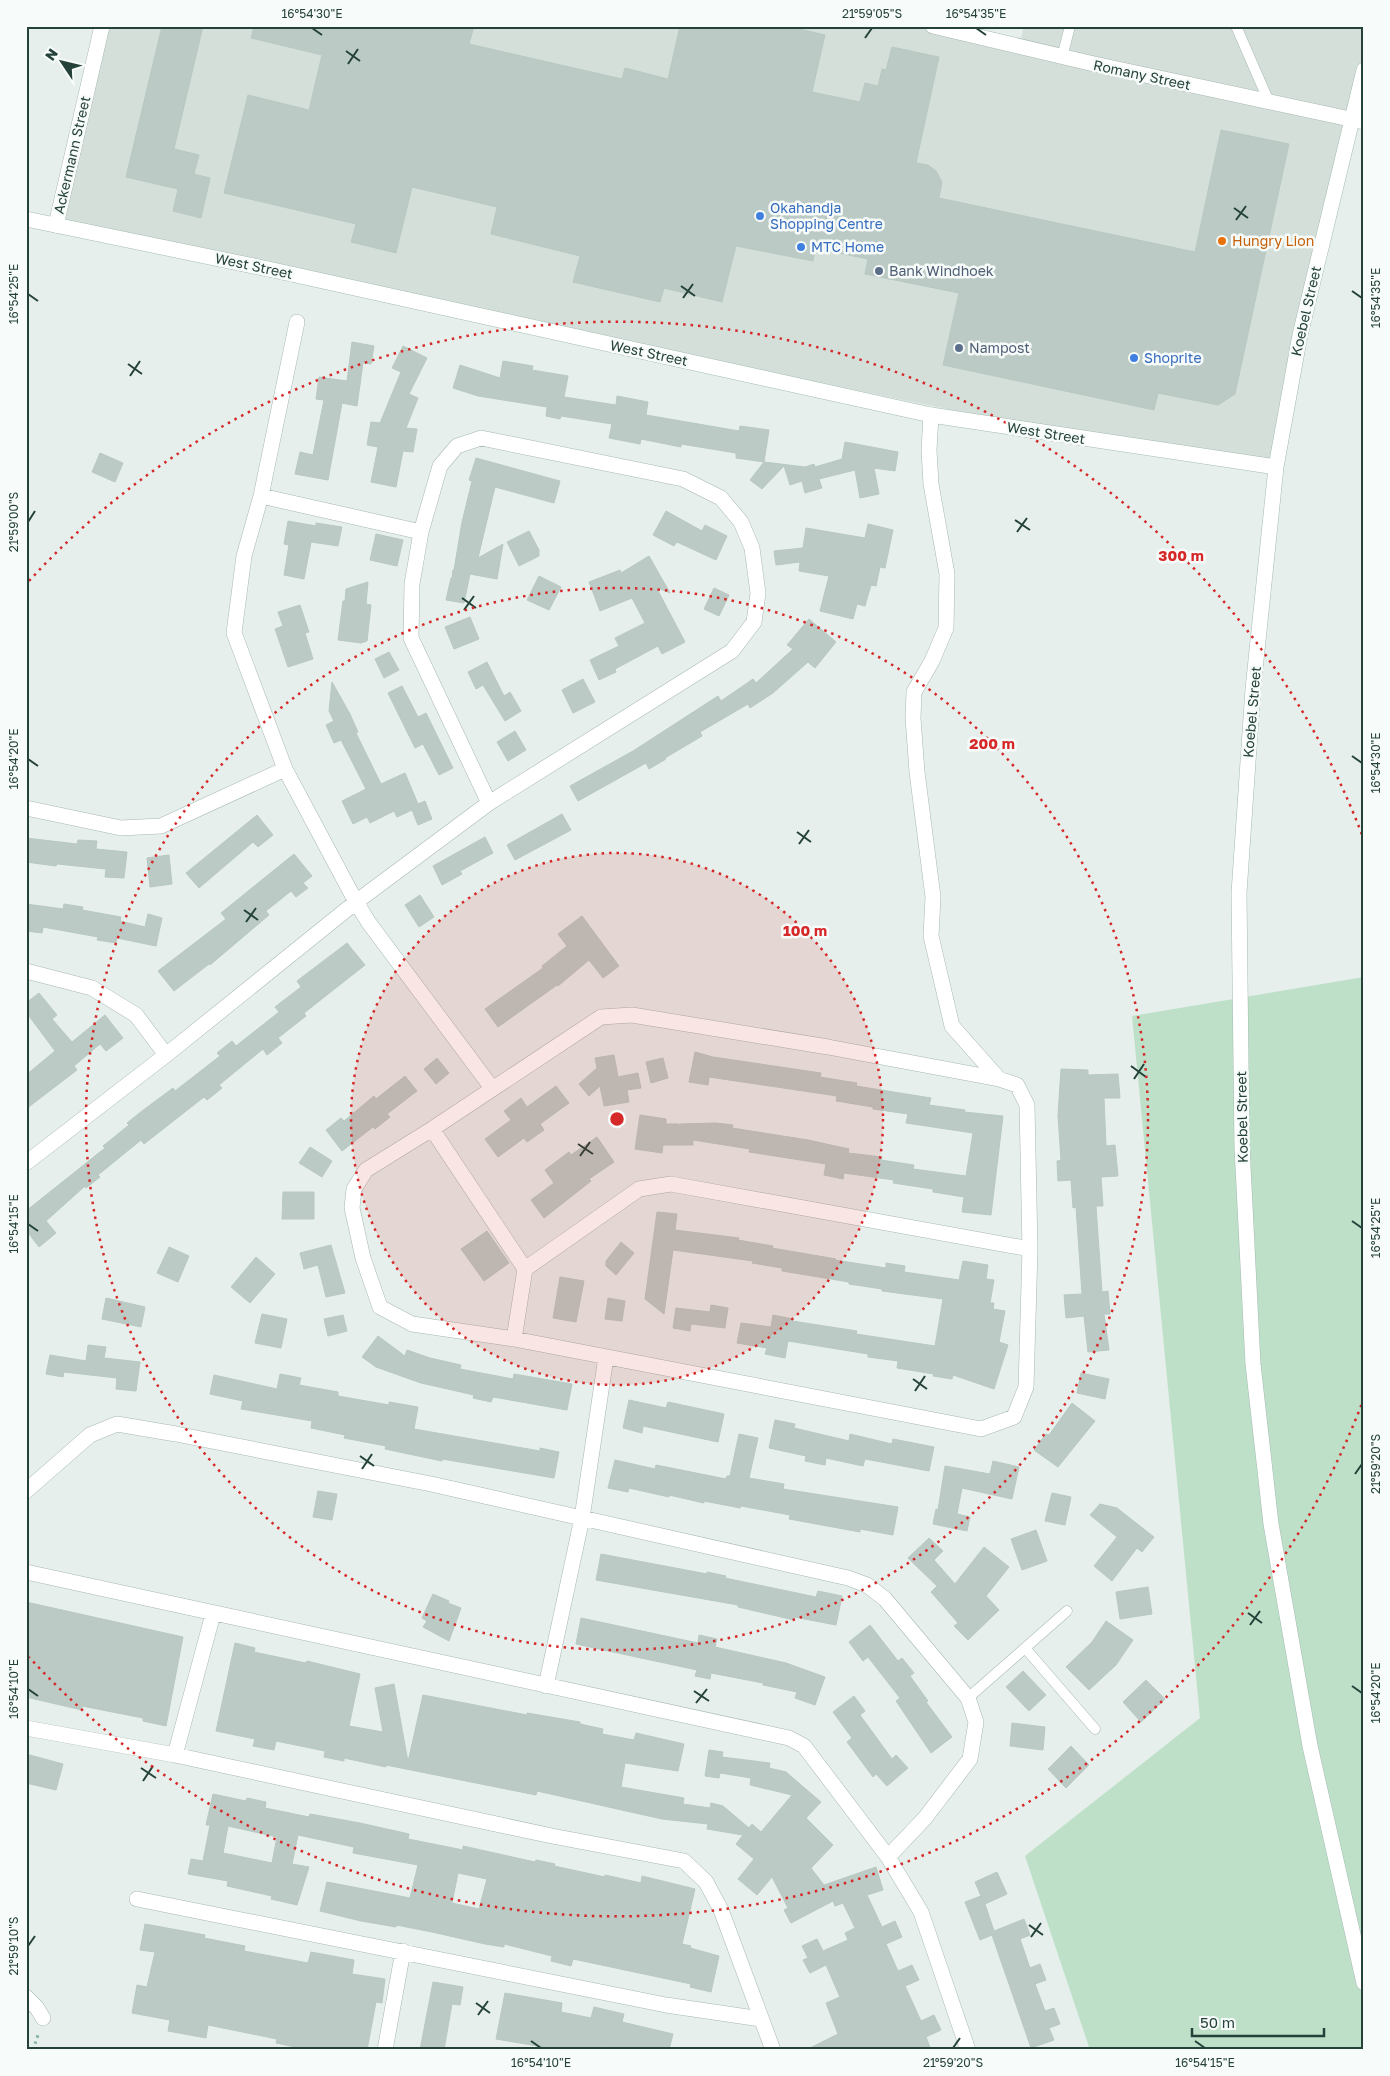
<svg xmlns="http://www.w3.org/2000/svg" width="1390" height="2076" viewBox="0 0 1390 2076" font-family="'Golos Text',sans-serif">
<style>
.built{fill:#d4dfda}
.green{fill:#bfe0c8}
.building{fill:#bbcac4;stroke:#b8c9c2;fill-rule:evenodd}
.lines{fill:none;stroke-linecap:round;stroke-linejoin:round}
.lane-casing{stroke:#a8b8b2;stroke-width:11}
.street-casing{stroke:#a8b8b2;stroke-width:16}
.secondary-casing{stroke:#a4bbb3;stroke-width:16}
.path{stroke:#86b3a5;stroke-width:3;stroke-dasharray:2.5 4;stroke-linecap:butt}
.lane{stroke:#fff;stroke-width:10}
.street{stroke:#fff;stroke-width:15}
.secondary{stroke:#fff;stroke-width:15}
.ticks{fill:none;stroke:#24423a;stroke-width:2}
.ring{fill:none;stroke:#d62828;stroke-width:2.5;stroke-dasharray:2.5 5}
.shop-dot{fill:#3f7fe0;stroke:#f7fbf9;stroke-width:2}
.food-dot{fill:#e8710a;stroke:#f7fbf9;stroke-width:2}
.service-dot{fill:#5c6f8a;stroke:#f7fbf9;stroke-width:2}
.labels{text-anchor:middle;stroke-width:5;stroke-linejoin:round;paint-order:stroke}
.street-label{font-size:14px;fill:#24423a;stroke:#f7fbf9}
.shop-label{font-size:14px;fill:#366cbe;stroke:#f7fbf9;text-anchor:start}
.food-label{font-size:14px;fill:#c56008;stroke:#f7fbf9;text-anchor:start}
.service-label{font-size:14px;fill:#4e5e75;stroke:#f7fbf9;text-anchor:start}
.centre{fill:#d62828;stroke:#f7fbf9;stroke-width:2.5}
.ring-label{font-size:15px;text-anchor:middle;font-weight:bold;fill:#d62828;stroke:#f7fbf9;stroke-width:5;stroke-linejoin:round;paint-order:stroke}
.neatline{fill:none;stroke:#24423a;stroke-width:2}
.ticks-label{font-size:12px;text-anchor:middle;fill:#24423a}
</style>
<rect width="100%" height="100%" fill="#e6efeb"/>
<path class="built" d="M102 26H928L1019 47 1024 26H1364V70L1276 467 1097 440 56 225Z"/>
<path class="green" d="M1364 977V2050H1090L1025 1856 1200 1718 1132 1016Z"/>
<path class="building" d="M162 26H203L174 149 199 155 194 174 210 178 201 218 173 211 178 189 126 177Z
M254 26H474L469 44 622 79 625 68 668 79 680 26H787L825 35 812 92 860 102 865 83 878 86 882 69 886 70 892 47 939 57 916 163 928 165 936 171 942 182 939 198 1195 252 1221 130 1289 144 1235 394 1218 405 1158 393 1154 410 943 365 959 293 865 274 868 259 815 248 813 261 736 246 722 302 664 288 660 302 573 282 580 256 491 234 497 207 412 187 396 253 351 242 356 224 224 193 248 95 309 110 322 55 251 38Z
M352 342 374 346 371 364 363 363 357 406 342 403 328 480 295 474 300 452 313 455 324 400 316 399 319 377 347 381Z
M403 346 427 358 409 394 418 398 406 428 417 429 413 452 403 451 396 487 371 482 378 447 367 445 371 422 380 423 401 372 392 368Z
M503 361 533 366 532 370 568 376 564 397 616 405 617 396 648 402 646 415 739 431 740 426 769 430 764 462 736 458V453L681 444V447L641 439 640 444 609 438 612 424 561 416 560 419 546 416 547 407 478 396 453 388 460 365 500 378Z
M845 442 898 452 895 471 874 468 879 494 860 498 855 470 819 479 822 488 805 493 802 481 790 485 784 466 762 489 750 480 764 462 805 467 814 464 815 467 842 459Z
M100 453 123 463 115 482 92 472Z
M476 458 560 481 554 503 495 487 478 558 503 544 497 579 470 574 464 603 446 600 451 578H452L453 571H452L454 570 462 522 472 481 469 480Z
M666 511 702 531 705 525 727 536 716 560 677 542 674 546 653 535Z
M288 521 316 526V523L342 527 338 546 311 542 304 579 284 575 289 545 284 544Z
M868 524 893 530 885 568 880 567 876 586 871 585 865 606 857 604 853 619 820 611 829 576 799 571 800 562 776 565 774 551 803 548 806 528 865 538Z
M529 531 539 550V556L519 566 507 542Z
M376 534 403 540 397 566 370 560Z
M649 556 670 593 656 587 685 642 662 654 658 646 615 669 616 672 599 680 590 660 619 646 615 638 645 623 632 598 600 611 589 582 620 570 621 573Z
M539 576 561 587 549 610 527 600Z
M368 582 366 604 371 605 367 641 361 643 338 640 343 601H345L346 589Z
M714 588 729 595 719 616 704 609Z
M300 605 309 632 305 633 313 659 288 667 275 629 283 626 278 612Z
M470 617 479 639 454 649 445 627Z
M809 619 836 642 815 668 808 662 773 693 750 708 748 704 700 732 702 736 665 758 666 759 649 769 646 763 578 801 570 786 633 751 718 696 721 701 753 679 756 683 793 649 787 645Z
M389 652 399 670 384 678 375 659Z
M487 662 504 696 510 692 521 711 505 721 483 685 476 689 468 672Z
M583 679 595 702 573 713 562 690Z
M332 682 350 714 358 732 356 733 381 784 405 773 418 804 425 801 432 819 418 825 412 810 397 817 394 811 370 823 367 817 353 824 342 801 366 789 341 740 334 743 326 725 334 721 329 711Z
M402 686 418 717 426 713 453 768 439 775 423 744 415 748 388 693Z
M515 731 526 750 508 761 497 742Z
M562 814 571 830 515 860 507 845Z
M257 815 273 835 258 847 253 842 199 888 186 873Z
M485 837 493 853 460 871 462 874 442 885 433 866Z
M26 838 77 844 78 840 97 841 96 849 127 852 124 878 105 877 106 869 57 864 56 866 26 862Z
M294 854 312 876 303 883 308 888 296 897 291 891 266 911 269 915 210 965 209 964 174 991 158 971 226 919 221 913Z
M169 855 172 884 150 887 147 858Z
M420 895 434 917 419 927 405 905Z
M26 904 63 909 64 904 83 907 82 910 121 917 120 921 145 927 148 914 162 918 156 946 117 938 116 943 97 940 98 937 43 927 42 933 26 931Z
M582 916 619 966 603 978 589 960 558 986 557 985 498 1027 485 1009 543 968 542 966 567 946 558 934Z
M347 943 365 965 304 1013 306 1016 278 1038 282 1043 267 1055 263 1049 219 1085 222 1088 207 1100 204 1097 144 1144 141 1140 98 1175 100 1177 86 1188 85 1186 46 1221 56 1233 39 1247 26 1230V1211L105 1148 103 1146 129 1125 127 1123 142 1111 173 1088 175 1091 220 1056 217 1053 232 1041 236 1046 279 1012 275 1007 301 987 297 981Z
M39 993 57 1015 52 1019 72 1042 105 1015 123 1038 106 1051 100 1044 74 1066 77 1070 26 1109V1075L55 1051 26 1012V1003Z
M695 1052 713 1057 821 1073 820 1077 857 1083 856 1086 931 1098 929 1105 965 1110 964 1112 1003 1116 991 1215 962 1212 964 1197 933 1192V1189L893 1183 894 1180 844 1173 843 1179 824 1175 826 1164 749 1152 750 1149 693 1140V1145H663L662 1153 635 1149 640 1115 666 1119V1124H679V1127L680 1124 716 1123 733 1125 732 1128 808 1140 849 1149 848 1153 882 1157 881 1160 914 1165 913 1169 966 1176 973 1133 906 1123 908 1114 873 1109V1107L836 1101 837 1096 709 1077 708 1085 689 1082Z
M614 1055 618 1077 638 1073 641 1088 627 1090 629 1102 604 1106 600 1086 589 1096 579 1084 597 1068 595 1058Z
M437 1058 449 1073 436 1084 424 1069Z
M663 1058 668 1078 651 1083 646 1062Z
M1061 1069 1088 1070V1075L1118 1074 1120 1098H1104L1106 1146 1115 1145 1118 1176 1101 1177 1103 1206H1096L1102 1292 1108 1291 1110 1314H1104L1109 1350 1088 1352 1084 1316 1066 1318 1064 1295 1082 1294 1076 1207 1073 1208 1071 1180 1058 1181 1057 1161 1061 1160 1058 1115Z
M405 1076 417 1091 387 1114 390 1117 375 1129 373 1127 342 1151 326 1130 341 1118 344 1121 374 1096 376 1099Z
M556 1086 569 1103 540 1124 544 1130 527 1142 524 1138 498 1157 485 1139 511 1120 504 1111 521 1098 527 1107Z
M597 1137 614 1162 589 1179 591 1181 544 1218 531 1200 554 1183 545 1170 569 1152 571 1155Z
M310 1147 332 1161 322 1177 299 1163Z
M283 1192H314V1219H282Z
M657 1212 677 1214 675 1230 739 1238 738 1240 773 1246 772 1248 836 1259 835 1260 886 1268V1263L905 1266 904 1272 959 1280 963 1261 988 1265 986 1279 994 1280 990 1303H994L993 1309 1005 1311 999 1342 1008 1345 994 1389 953 1375 952 1379 933 1376 934 1374 897 1368 898 1361 868 1357V1354L788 1341 785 1358 765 1354 767 1348 737 1343 741 1323 771 1327 773 1315 793 1319 792 1321 857 1331 856 1334 935 1346 943 1299 882 1291V1289L849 1284V1282L782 1271V1268L752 1263 753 1261 673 1250 664 1314 645 1299Z
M487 1231 509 1263 484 1281 461 1249Z
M621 1242 634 1253 616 1275 606 1266V1261Z
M331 1245 345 1293 326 1297 318 1265 304 1269 300 1253Z
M169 1247 189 1256 178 1282 157 1273Z
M256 1257 275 1274 250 1303 231 1287Z
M560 1277 584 1281 576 1322 553 1318Z
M106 1298 145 1307 141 1327 102 1319Z
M608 1298 625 1301 622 1321 605 1319Z
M711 1305 728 1308 725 1328 691 1324 690 1331 673 1328 676 1308 710 1312Z
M262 1314 287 1319 281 1348 255 1343Z
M343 1315 347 1331 328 1336 324 1319Z
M378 1336 405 1356 407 1350 430 1358 461 1365 460 1369 513 1379 514 1374 572 1384 567 1410 493 1397 491 1402 473 1398 474 1395 421 1383 376 1367 362 1357Z
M88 1345 106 1347 104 1358 140 1362 136 1391 116 1389 117 1378 64 1372 63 1377 46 1374 50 1355 86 1361Z
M1081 1373 1109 1379 1105 1399 1077 1393Z
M280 1374 301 1378 299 1385 338 1392V1396L389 1405V1402L418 1407 414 1429 540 1451V1448L559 1452 554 1478 442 1459V1461L385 1449 386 1446 344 1438 345 1435 311 1428 312 1421 241 1409 243 1401 210 1394 214 1375 277 1389Z
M629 1400 666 1408 668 1402 724 1414 718 1442 643 1426 642 1433 623 1428Z
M1072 1403 1095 1421 1058 1467 1034 1450 1046 1434 1049 1435Z
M775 1420 795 1424 794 1428 849 1441 850 1434 892 1444 893 1439 934 1447 929 1471 865 1459 863 1466 826 1458 825 1465 805 1461 806 1456 769 1448Z
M739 1434 758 1438 749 1478 784 1484 783 1489 898 1507 893 1535 860 1529V1532L789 1519 790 1515 741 1506 740 1508 704 1501V1503L669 1495V1497L629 1488 628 1492 608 1488 615 1460 655 1469 656 1465 726 1479 727 1476H730Z
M993 1461 1019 1467 1012 1499 962 1488 957 1514 970 1517 967 1531 933 1524 936 1509 938 1510 945 1466 990 1474Z
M318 1491 337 1494 332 1520 313 1517Z
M1052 1493 1071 1497 1065 1525 1045 1521Z
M1100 1504 1117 1508 1154 1537 1142 1552 1137 1548 1112 1581 1094 1566 1117 1537 1090 1515Z
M1036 1530 1047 1561 1022 1570 1011 1539Z
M929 1538 943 1551 934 1560 955 1584 984 1547 1009 1567 986 1596 999 1610 968 1640 954 1626 958 1623 931 1592 937 1586 908 1558Z
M601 1554 707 1574V1572L726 1576 725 1578 816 1597 818 1591 842 1596 836 1625 794 1617V1620L738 1607V1605L596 1580Z
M1148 1587 1152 1614 1120 1619 1116 1592Z
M433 1594 449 1601 448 1603 461 1608 449 1641 423 1627 427 1621 422 1618Z
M26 1602 183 1637 166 1726 143 1721V1718L82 1706V1710L26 1697Z
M581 1618 698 1643 699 1635 717 1639 715 1647 786 1663 825 1677 815 1705 795 1698 797 1692 763 1685V1683L711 1673 710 1679 695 1676 697 1670 576 1644Z
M1106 1621 1133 1640 1116 1665 1089 1690 1066 1667 1092 1642Z
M870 1625 898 1661 902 1658 914 1673 910 1676 928 1701 926 1702 952 1737 931 1753 896 1701 900 1698 868 1657 863 1661 849 1642Z
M235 1643 255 1648 254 1652 306 1663 307 1661 360 1674 349 1726 383 1732 375 1688 394 1684 408 1762 423 1695 527 1715V1713L580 1722V1724L603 1729 602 1734 634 1740 636 1733 684 1744 678 1771 625 1763 621 1787 684 1798 683 1804 710 1808 711 1803 723 1806 749 1828 752 1824 761 1832 792 1795 750 1785 751 1778 720 1773 719 1778 705 1776 709 1750 723 1752 722 1757 770 1763 769 1768 786 1772 821 1802 806 1818 833 1845 811 1868 824 1885 876 1867 883 1890 867 1895 882 1927 895 1921 902 1937 886 1944 898 1971 912 1965 919 1980 905 1986 921 2021 934 2015 941 2030 926 2037 931 2050H806L838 2034 826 2003 840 1997 826 1965 810 1973 803 1960 808 1958 802 1946 817 1939 823 1951 848 1940 845 1933 855 1928 843 1903 835 1906 833 1901 791 1923 784 1910 788 1908 772 1877 757 1895 738 1879 754 1859 736 1844 743 1835 707 1829 708 1824 662 1819 537 1791 536 1795 386 1765V1767L344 1758V1761L324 1757 325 1751 276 1741 274 1750 253 1746 255 1739 216 1731Z
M1023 1671 1046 1695 1029 1711 1006 1687Z
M1146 1680 1165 1699 1141 1722 1123 1702Z
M854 1696 865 1711 860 1715 892 1759 896 1755 908 1768 887 1786 876 1774 873 1777 847 1742 852 1738 833 1712Z
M1012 1723 1045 1727 1043 1750 1010 1746Z
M1071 1746 1089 1765 1066 1788 1048 1769Z
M26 1754 63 1764 56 1790 26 1783Z
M213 1794 246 1801 247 1798 266 1802 265 1808 309 1817 310 1814 360 1823 409 1834 408 1839 463 1850V1846L535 1862 536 1860 555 1864 554 1866 605 1877V1875L641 1883 642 1876 695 1889 682 1944 691 1946 690 1948 719 1956 711 1992 690 1987 691 1984 573 1959 571 1966 551 1961 552 1956 504 1944V1947L485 1944 432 1932 396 1925V1927L361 1921 320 1911 327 1882 410 1898 418 1865 353 1853 354 1847 298 1835 292 1864 309 1867 297 1905 271 1899 272 1896 227 1886 228 1881 188 1874 191 1859 203 1861 210 1825H206ZM228 1826 277 1837 272 1863 223 1853ZM458 1873 487 1879 479 1909 452 1903Z
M997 1872 1007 1894 985 1904 994 1931 1024 1919 1030 1935 1020 1939 1030 1968 1040 1964 1046 1980 1035 1984 1045 2011 1054 2008 1060 2024 1049 2028 1054 2040 1031 2048 992 1935 980 1940 965 1902 981 1896 975 1882Z
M145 1924 205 1935 204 1938 245 1946 244 1951 308 1963 311 1952 354 1960 352 1974 385 1979 382 2003 376 2002 367 2050H310L276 2043 277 2039 208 2025 206 2038 168 2031 170 2020 132 2013 137 1985 147 1987 155 1952 140 1950Z
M433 1982 463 1987 460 2005 452 2004 444 2050H420Z
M505 1993 562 2003 561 2012 591 2018 594 2007 624 2014 622 2022 673 2034 669 2050H621L606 2046 605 2050H561L496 2039Z"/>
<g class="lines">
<g class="lane-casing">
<path id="lane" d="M1236 26 1269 102
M1062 57 1070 26
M1025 1648 1095 1729
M968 1698 1067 1611"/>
</g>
<g class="street-casing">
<path id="street" d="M933 26 1094 64 1364 122
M56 225 102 26
M297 322 261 496 244 556 234 633 285 769 356 902 369 923 492 1088
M931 415 929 450 931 484 947 574 946 628 932 661 914 692 913 718 917 772 933 897 931 936 952 1026 999 1079
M261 496 421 532
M26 808 121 828 161 826 285 769
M26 971 92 988 136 1015 166 1055
M432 1129 525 1269 514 1339 981 1429 1014 1417 1026 1387 1030 1249 1027 1105 1017 1085 999 1079 828 1047 632 1015 601 1017 432 1129 366 1170 354 1189 352 1208 363 1258 380 1307 412 1324 514 1339
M26 1163 166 1055 356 902 489 803 732 651 754 622 758 593 752 548 741 522 721 498 683 479 481 438 457 446 440 466 421 532 412 584 411 638 489 803
M525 1269 639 1189 671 1184 1030 1249
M26 1491 90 1435 117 1424 176 1434 431 1484 848 1578 867 1585 885 1599 968 1698 976 1722 970 1759 925 1818 888 1857
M26 1572 789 1738 804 1746 888 1857 921 1912 968 2050
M546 1686 582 1518 606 1357
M26 1728 175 1755 552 1836 684 1861 706 1882 721 1910 773 2050
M175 1755 213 1614
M137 1899 666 2005 761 2019
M26 1997 37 2008 43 2018
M385 2050 403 1951"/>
</g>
<g class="secondary-casing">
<path id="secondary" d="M1364 70 1300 335 1276 467 1253 689 1239 893 1242 1147 1253 1364 1271 1524 1310 1746 1364 1983
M26 219 273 270 931 415 1276 467"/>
</g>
<path class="path" d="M33 2050 39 2032"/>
<use href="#lane" class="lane"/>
<use href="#street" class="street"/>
<use href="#secondary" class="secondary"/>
</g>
<path class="ticks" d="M312 28 322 35M976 28 986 35M865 38 872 28M346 51 360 61M348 64 358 49M1234 208 1248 218M1236 220 1246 206M681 286 695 296M1352 291 1362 298M28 294 38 301M683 298 693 284M128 364 142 374M130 376 140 361M1015 520 1030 530M28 522 35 511M1017 532 1027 518M462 598 476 608M464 610 474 596M1352 756 1362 763M28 759 38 766M797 832 811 842M799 844 809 830M244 910 258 920M246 922 256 908M1131 1066 1146 1077M1134 1079 1144 1064M578 1144 593 1154M580 1156 590 1142M1352 1221 1362 1228M28 1224 38 1231M913 1379 927 1389M915 1391 925 1376M360 1456 374 1466M362 1469 372 1454M1355 1474 1362 1464M1248 1613 1262 1623M1250 1625 1260 1611M1352 1686 1362 1693M28 1689 38 1696M694 1691 709 1701M696 1703 707 1689M141 1768 156 1778M143 1781 153 1766M1029 1925 1043 1935M1031 1937 1041 1923M28 1946 35 1936M476 2003 490 2013M478 2015 488 2001M531 2041 541 2048M1195 2041 1205 2048M953 2048 960 2038"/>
<circle cx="617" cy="1119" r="266" fill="#d62828" fill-opacity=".12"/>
<g class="ring">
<circle cx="617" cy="1119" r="266"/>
<circle cx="617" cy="1119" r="531"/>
<path d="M1364 1398A797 797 0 0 1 29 1657M29 581A797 797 0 0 1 1364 840"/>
</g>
<g class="shop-dot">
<circle cx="760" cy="216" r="5"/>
<circle cx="801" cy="247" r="5"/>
<circle cx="1134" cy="358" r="5"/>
</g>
<circle class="food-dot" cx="1222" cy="241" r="5"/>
<g class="service-dot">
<circle cx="879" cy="271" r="5"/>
<circle cx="959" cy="348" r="5"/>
</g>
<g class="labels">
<g class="street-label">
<text transform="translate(1142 75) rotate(12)" y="5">Romany Street</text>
<text transform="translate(72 155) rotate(-77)" y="5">Ackermann Street</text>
<text transform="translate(254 266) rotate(12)" y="5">West Street</text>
<text transform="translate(1306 311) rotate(-77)" y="5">Koebel Street</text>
<text transform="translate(649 353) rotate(12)" y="5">West Street</text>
<text transform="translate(1046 433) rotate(9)" y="5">West Street</text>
<text transform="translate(1252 712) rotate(-85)" y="5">Koebel Street</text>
<text transform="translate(1242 1117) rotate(-91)" y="5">Koebel Street</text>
</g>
<g class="shop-label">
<text x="770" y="213">Okahandja<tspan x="770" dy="16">Shopping Centre</tspan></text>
<text x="811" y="252">MTC Home</text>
<text x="1144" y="363">Shoprite</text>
</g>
<g class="food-label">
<text x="1232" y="246">Hungry Lion</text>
</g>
<g class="service-label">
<text x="889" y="276">Bank Windhoek</text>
<text x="969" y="353">Nampost</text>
</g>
</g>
<circle cx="617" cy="1119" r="8" class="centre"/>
<g class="ring-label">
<text x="1181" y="561">300 m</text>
<text x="992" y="749">200 m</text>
<text x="805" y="936">100 m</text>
</g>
<rect width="1390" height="2076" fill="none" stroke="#f7fbf9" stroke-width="55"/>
<g transform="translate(62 62) rotate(305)" stroke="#f7fbf9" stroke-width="4" paint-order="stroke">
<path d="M0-4L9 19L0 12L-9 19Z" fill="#24423a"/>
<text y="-8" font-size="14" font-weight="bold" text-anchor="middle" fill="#24423a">N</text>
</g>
<path d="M1192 2028v8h132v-8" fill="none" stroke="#24423a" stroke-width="2.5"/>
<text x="1200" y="2028" font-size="15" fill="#24423a" stroke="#f7fbf9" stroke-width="4" paint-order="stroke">50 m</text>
<rect x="28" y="28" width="1334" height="2020" class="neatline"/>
<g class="ticks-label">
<text x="312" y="18">16°54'30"E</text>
<text x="872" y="18">21°59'05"S</text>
<text x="976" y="18">16°54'35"E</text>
<text transform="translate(14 294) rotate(-90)" y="4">16°54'25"E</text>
<text transform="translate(1376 298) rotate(-90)" y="4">16°54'35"E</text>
<text transform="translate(14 522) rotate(-90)" y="4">21°59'00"S</text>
<text transform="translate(14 759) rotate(-90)" y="4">16°54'20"E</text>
<text transform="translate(1376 763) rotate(-90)" y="4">16°54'30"E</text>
<text transform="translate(14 1224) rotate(-90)" y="4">16°54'15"E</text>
<text transform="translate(1376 1228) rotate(-90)" y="4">16°54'25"E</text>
<text transform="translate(1376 1464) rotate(-90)" y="4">21°59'20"S</text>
<text transform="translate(14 1689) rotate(-90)" y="4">16°54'10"E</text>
<text transform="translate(1376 1693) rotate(-90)" y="4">16°54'20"E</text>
<text transform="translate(14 1946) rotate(-90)" y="4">21°59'10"S</text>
<text x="541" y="2067">16°54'10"E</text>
<text x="953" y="2067">21°59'20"S</text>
<text x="1205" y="2067">16°54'15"E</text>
</g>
</svg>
